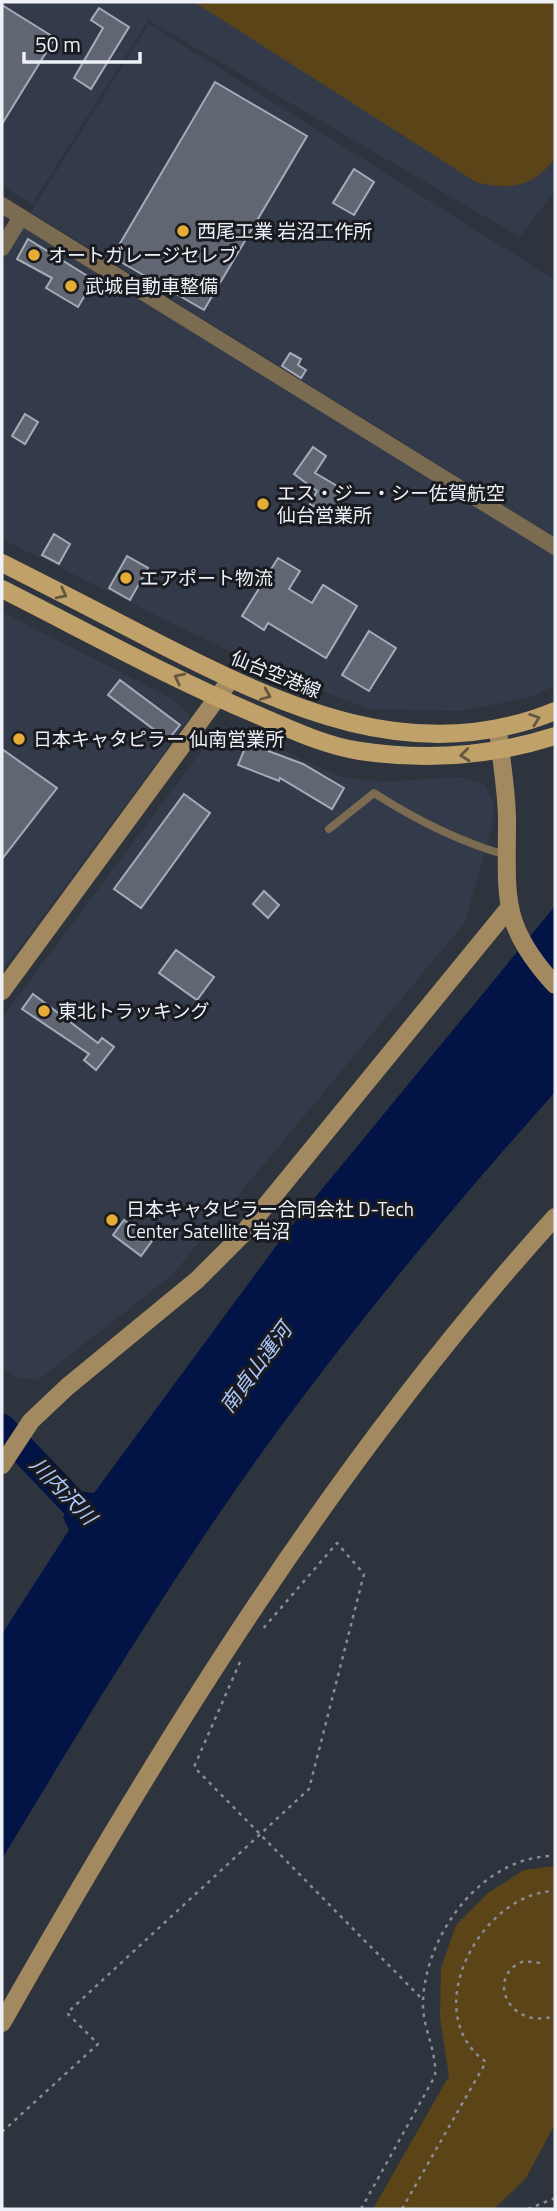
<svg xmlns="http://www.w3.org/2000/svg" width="557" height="2211" viewBox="0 0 557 2211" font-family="'Titillium Web','Noto Sans JP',sans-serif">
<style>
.built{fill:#333b4b}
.green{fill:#5b4417}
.water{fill:#011445}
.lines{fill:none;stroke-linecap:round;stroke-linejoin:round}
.river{stroke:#011445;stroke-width:28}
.building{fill:#616772;stroke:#a5acb9;stroke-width:2}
.path{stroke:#888d95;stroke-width:2.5;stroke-dasharray:3.5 5;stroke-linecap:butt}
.lane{stroke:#7a6b51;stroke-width:8}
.street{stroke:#7a6b51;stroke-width:16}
.secondary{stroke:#a2895f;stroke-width:18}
.primary{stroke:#c0a16a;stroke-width:18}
.oneway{stroke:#645741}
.poi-dot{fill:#e6ac36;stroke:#191b20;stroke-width:2.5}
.labels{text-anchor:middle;stroke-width:6;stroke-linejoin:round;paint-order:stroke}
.poi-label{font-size:19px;fill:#edf1f7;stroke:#191b20;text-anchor:start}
.street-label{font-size:19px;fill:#edf1f7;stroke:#191b20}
.water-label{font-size:21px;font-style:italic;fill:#acc7f9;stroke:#191b20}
</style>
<rect width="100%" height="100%" fill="#2e343e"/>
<path class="built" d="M2 2H555V190L520 237 148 20 32 204 2 185Z
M149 24 555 280V537L31 212Z
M23 226 555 555V685L531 697 461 711 369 709 269 671 2 539V260Z
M2 612 169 697 191 716 2 971Z
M218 729 239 730 341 777 382 782 461 777 485 785 494 805 492 827 465 922 172 1275 38 1380 18 1378 2 1369V1018Z"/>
<path class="green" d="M194 2H555V159C532 187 510 191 476 182Z
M555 1866V2124L526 2178 494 2209H373L449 2076 440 2018 441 1968 456 1925 488 1893 524 1870Z"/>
<path class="water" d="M555 906V1092C451 1209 350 1330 258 1458 166 1587 84 1723 2 1859V1634L69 1530 63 1517 79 1491 94 1493 285 1234Z"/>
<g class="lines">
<path class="river" d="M2 1428 99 1530"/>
</g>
<path class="building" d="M2 5 55 38 2 124Z
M99 8 129 27 91 89 74 78 103 28 91 20Z
M215 82 307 136 204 310 112 257Z
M354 169 374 182 354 215 333 203Z
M28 239 94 280 78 307 46 288 52 278 17 259Z
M290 353 301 359 298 365 306 370 301 378 282 366Z
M25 414 38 422 25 444 12 436Z
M313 447 326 456 315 473 346 491 331 516 310 504 317 491 294 474Z
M54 534 70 544 59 564 42 555Z
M127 556 148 568 130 600 109 588Z
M278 558 300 571 289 589 312 603 323 585 357 606 326 658 268 623 264 630 242 616Z
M369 631 396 648 369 691 342 675Z
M120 680 180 725 168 740 108 695Z
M247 743 303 764 344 788 332 809 280 778 279 781 238 765Z
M2 749 57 788 2 859Z
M184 794 210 813 141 908 114 889Z
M264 891 279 905 268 918 253 904Z
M176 950 214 977 197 1000 159 973Z
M33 994 98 1043 102 1038 114 1047 96 1070 84 1060 89 1054 22 1009Z
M124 1220 152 1241 141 1256 113 1235Z"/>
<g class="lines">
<path class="path" d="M240 1662 194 1767 423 2000
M540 1963 524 1961C484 1976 509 2031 555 2016
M2 2132 98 2044 67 2013 309 1789 364 1574 337 1543 261 1631
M361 2209 435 2076C437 2050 422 2027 423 2002 425 1934 483 1855 555 1856
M402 2209 486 2062C416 2012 482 1892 555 1891
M528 2209 555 2198"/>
<path class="lane" d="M329 829 374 793C416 820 457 841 506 855"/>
<path class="street" d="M2 205 555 547
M2 248 21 217"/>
<path class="secondary" d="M498 730C501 760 507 791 507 821 507 897 500 925 555 985
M2 991 231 679
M2 1465 31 1421 67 1387 197 1280 241 1236 509 908
M2 2023C163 1739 335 1460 555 1217"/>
<path class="primary" d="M2 563C54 589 106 616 158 643 284 707 414 769 555 711
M2 589C87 632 172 679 260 716 292 730 326 746 360 751 426 761 492 756 555 736"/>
</g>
<defs><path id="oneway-chevron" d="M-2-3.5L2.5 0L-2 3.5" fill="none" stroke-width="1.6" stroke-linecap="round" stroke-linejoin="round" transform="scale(1.75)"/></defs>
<g class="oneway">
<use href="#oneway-chevron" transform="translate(62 594) rotate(27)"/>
<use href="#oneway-chevron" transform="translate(179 678) rotate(-153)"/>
<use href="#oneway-chevron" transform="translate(266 695) rotate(23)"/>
<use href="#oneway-chevron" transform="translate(535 719) rotate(-20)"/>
<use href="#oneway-chevron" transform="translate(465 755) rotate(174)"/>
</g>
<g class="poi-dot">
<circle cx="183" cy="231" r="7"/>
<circle cx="34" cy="255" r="7"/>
<circle cx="71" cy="286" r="7"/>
<circle cx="263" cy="504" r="7"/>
<circle cx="126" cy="578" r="7"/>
<circle cx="19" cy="739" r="7"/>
<circle cx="44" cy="1011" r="7"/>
<circle cx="112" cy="1220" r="7"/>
</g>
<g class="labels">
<g class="poi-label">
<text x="197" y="238">西尾工業 岩沼工作所</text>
<text x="48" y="262">オートガレージセレブ</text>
<text x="85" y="293">武城自動車整備</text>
<text x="277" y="500">エス・ジー・シー佐賀航空<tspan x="277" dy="22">仙台営業所</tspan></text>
<text x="140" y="585">エアポート物流</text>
<text x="33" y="746">日本キャタピラー 仙南営業所</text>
<text x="58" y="1018">東北トラッキング</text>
<text x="126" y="1216">日本キャタピラー合同会社 D-Tech<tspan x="126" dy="22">Center Satellite 岩沼</tspan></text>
</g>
<g class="street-label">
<text transform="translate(276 674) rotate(22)" y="7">仙台空港線</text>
</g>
<g class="water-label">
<text transform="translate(256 1368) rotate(-54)" y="7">南貞山運河</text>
<text transform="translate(63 1491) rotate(46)" y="7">川内沢川</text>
</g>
</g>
<rect width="557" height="2211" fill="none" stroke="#edf1f7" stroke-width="7"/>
<path d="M24 52v10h116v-10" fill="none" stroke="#edf1f7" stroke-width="3.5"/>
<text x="35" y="52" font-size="21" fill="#edf1f7" stroke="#191b20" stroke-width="5" paint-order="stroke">50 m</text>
</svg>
